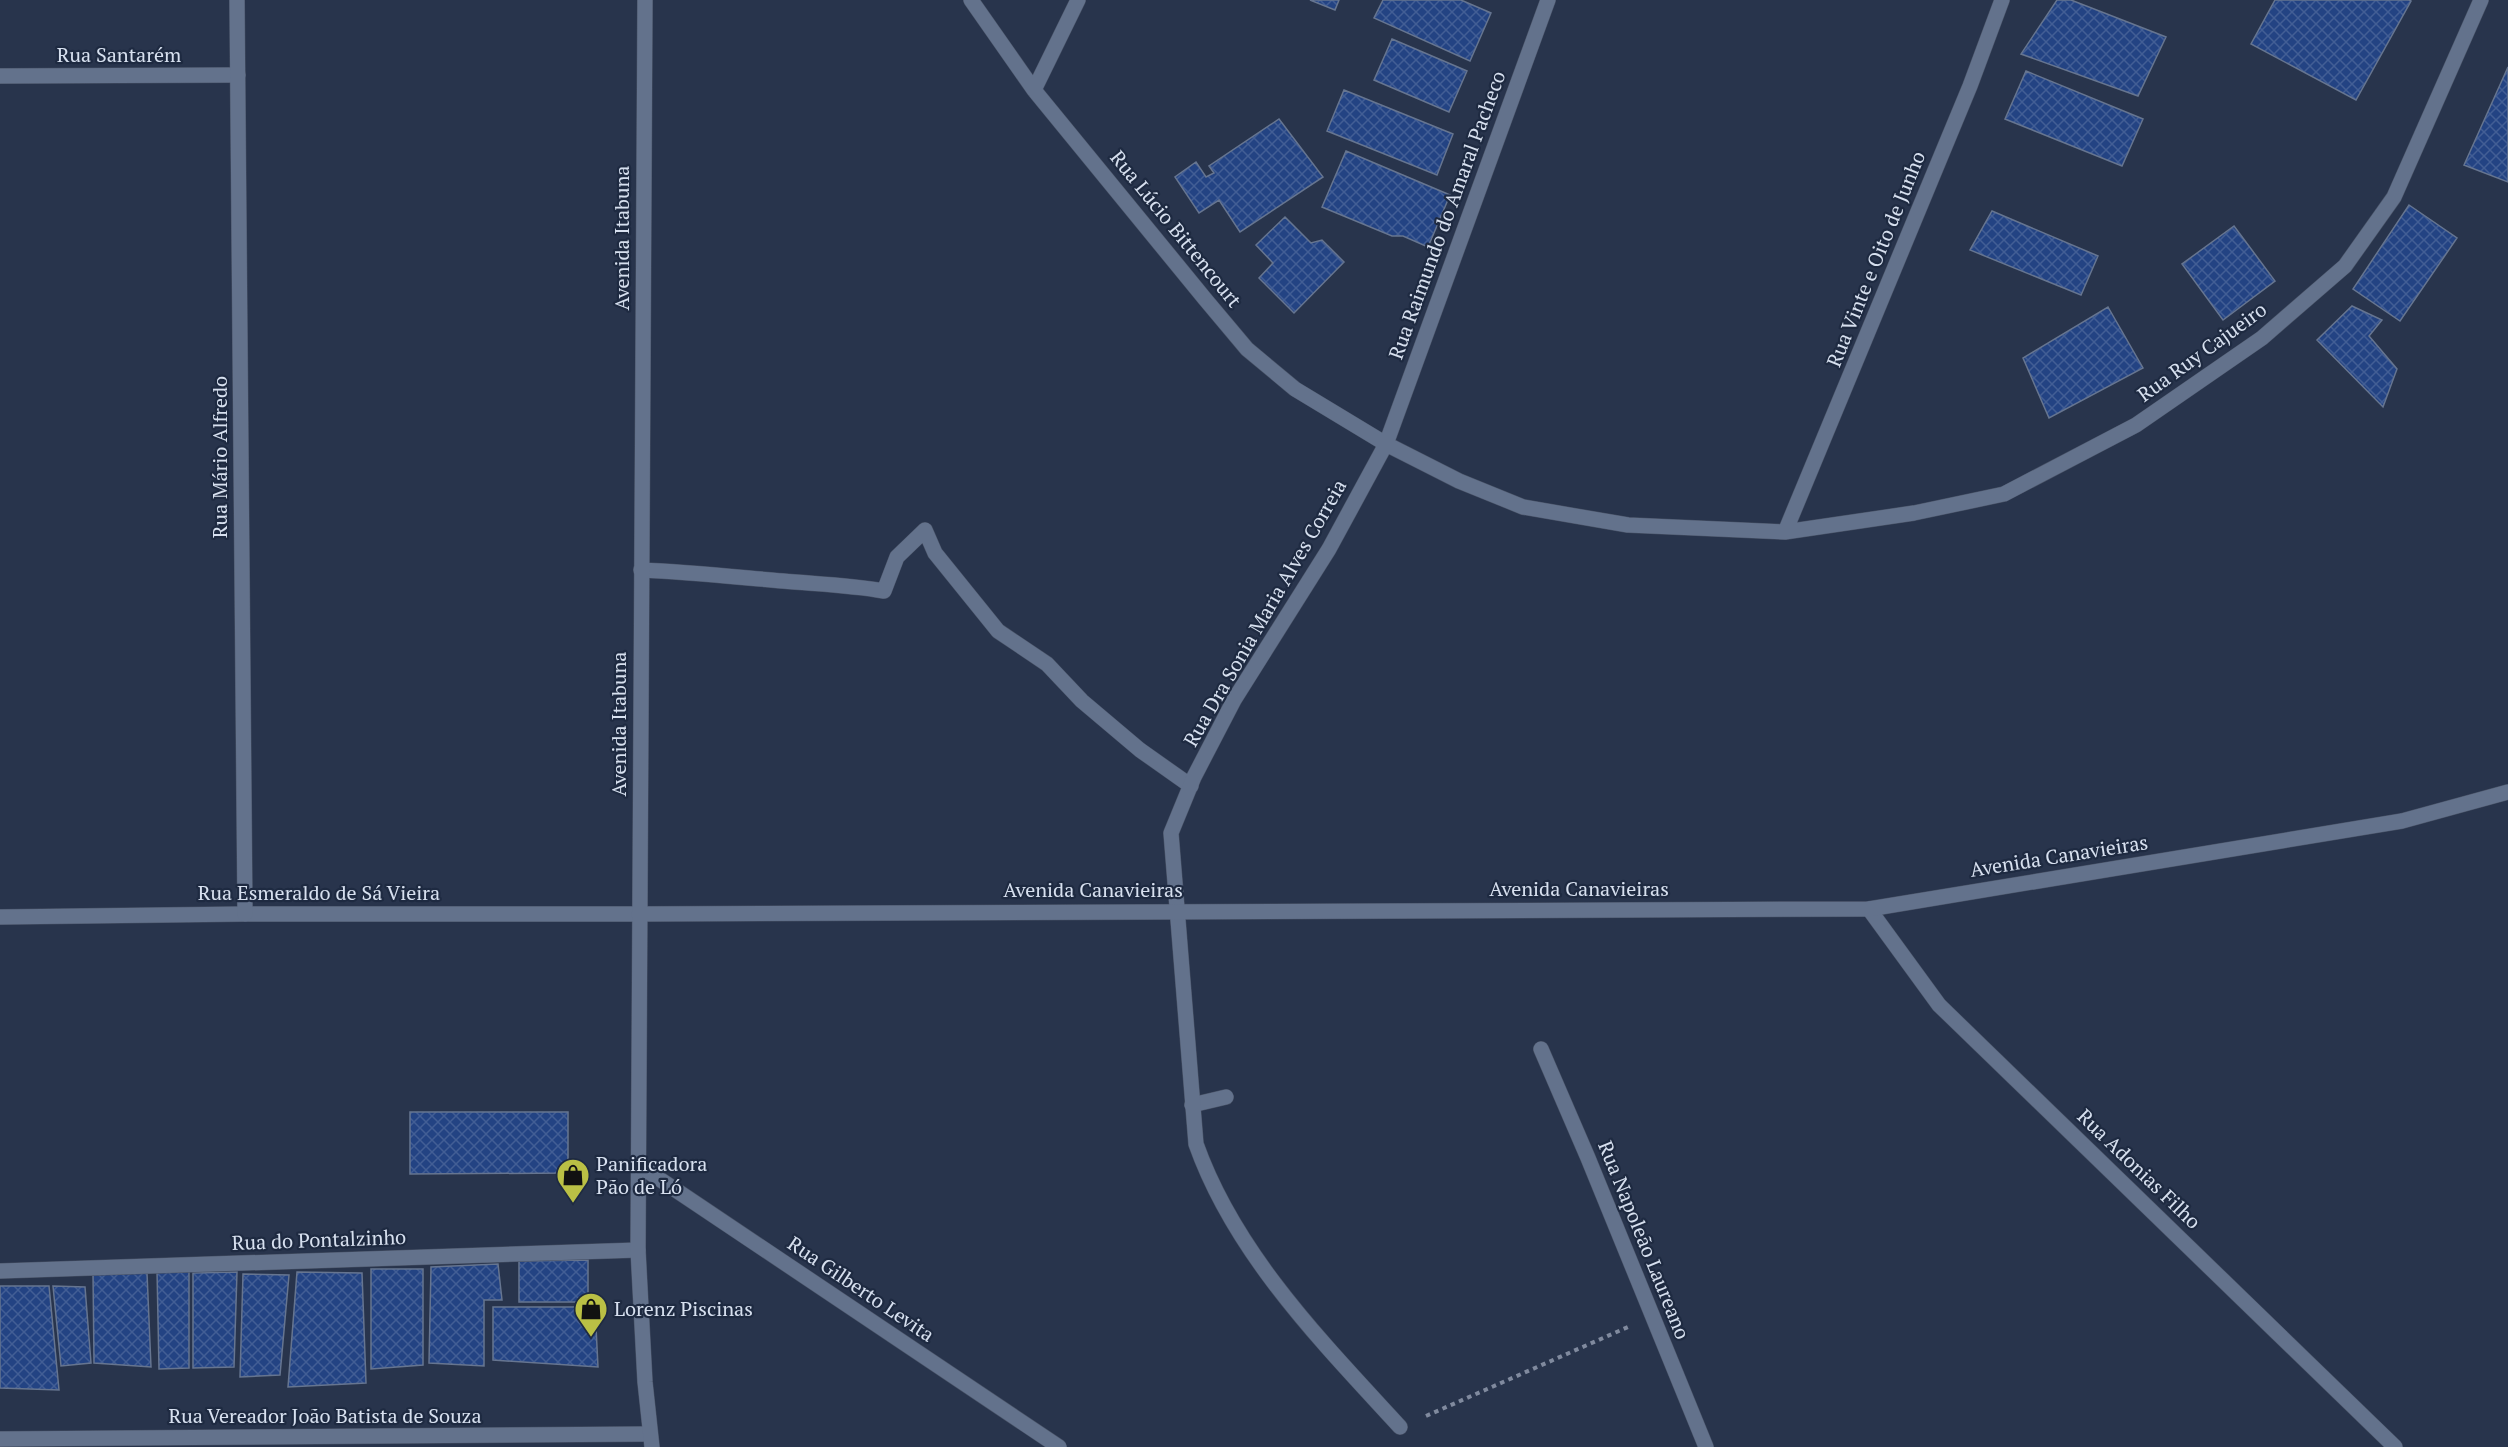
<svg xmlns="http://www.w3.org/2000/svg" width="2508" height="1447" viewBox="0 0 2508 1447" font-family="'PT Serif',serif">
<style>
.building{fill:url(#building-cross-hatch);stroke:#667590;stroke-width:1.5}
.lines{fill:none;stroke-linecap:round;stroke-linejoin:round}
.lane-casing{stroke:#485266;stroke-width:16}
.street-casing{stroke:#485266;stroke-width:16}
.secondary-casing{stroke:#485266;stroke-width:16}
.path{stroke:#808a9e;stroke-width:4;stroke-dasharray:4.5 4.5;stroke-linecap:butt}
.lane{stroke:#63728c;stroke-width:15}
.street{stroke:#63728c;stroke-width:15}
.secondary{stroke:#63728c;stroke-width:15}
.labels{text-anchor:middle;stroke-width:4.5;stroke-linejoin:round;paint-order:stroke}
.street-label{font-size:20px;fill:#d7e0ef;stroke:#1e2a41}
.poi-label{font-size:20px;fill:#d7e0ef;stroke:#1e2a41;text-anchor:start}
</style>
<defs>
<pattern id="building-cross-hatch" width="8" height="8" patternUnits="userSpaceOnUse" patternTransform="scale(1.5)"><rect width="8" height="8" fill="#234383"/><path d="M0 0l8 8M0 8l8-8" fill="none" stroke="#425e95"/></pattern>
</defs>
<rect width="100%" height="100%" fill="#28344c"/>
<path class="building" d="M1310 0H1339L1335 10Z
M1383 0H1461L1491 13 1470 61 1374 18Z
M2057 0H2071L2166 37 2138 96 2021 54Z
M2275 0H2409L2411 1 2356 100 2251 44Z
M1392 39 1467 71 1449 112 1374 80Z
M2508 67V182L2464 165Z
M2026 71 2143 119 2122 166 2005 119Z
M1344 90 1453 134 1437 175 1327 131Z
M1279 119 1323 177 1240 232 1219 200 1199 213 1175 177 1196 162 1206 177 1214 173 1209 166Z
M1346 151 1450 195 1428 247 1403 236H1392L1322 207Z
M2409 205 2457 238 2400 321 2353 289Z
M1992 211 2098 256 2081 295 1970 250Z
M1285 217 1311 243 1322 240 1344 262 1294 313 1259 278 1273 263 1256 245Z
M2234 226 2275 281 2223 320 2182 264Z
M2352 306 2382 320 2369 336 2397 369 2383 407 2317 340Z
M2108 307 2143 368 2049 418 2023 358Z
M410 1112H568V1173L410 1174Z
M588 1260V1302H519V1261Z
M498 1264 502 1300H484V1366L429 1363 431 1267Z
M189 1269V1368L159 1369 157 1270Z
M371 1269H423V1365L371 1369Z
M237 1272 234 1367 193 1368V1273Z
M297 1272 362 1273 366 1383 288 1387Z
M93 1273H147L151 1367 94 1363Z
M243 1274 289 1275 280 1375 240 1377Z
M0 1286H49L59 1390 0 1388Z
M53 1286 85 1287 91 1363 61 1366Z
M493 1307H595L598 1367 493 1360Z"/>
<g class="lines">
<g class="lane-casing">
<path id="lane" d="M641 570C689 572 736 577 783 581 817 584 850 585 884 591L897 557 925 530 935 553 998 631 1047 664 1082 701 1140 750 1191 786
M1192 1105 1226 1097"/>
</g>
<g class="street-casing">
<path id="street" d="M971 0 1034 90 1205 299 1247 349 1295 389 1386 444 1459 481 1523 507 1628 525 1785 532 1914 513 2004 494 2136 425 2262 338 2345 266 2394 197 2481 0
M0 76 238 75
M1034 90 1078 0
M1785 532 1970 86 2002 0
M1869 909 1939 1005 2395 1447
M0 917 245 914H639
M1541 1049 1588 1158 1706 1447
M640 1166 1059 1447
M0 1271 638 1250
M1400 1427C1322 1342 1235 1254 1196 1144L1171 833 1194 777 1234 700 1329 549 1386 444 1548 0
M0 1439 650 1434"/>
</g>
<g class="secondary-casing">
<path id="secondary" d="M237 0 245 914
M645 0 638 1250 645 1382 652 1447
M639 914 1869 909 2402 821 2508 792"/>
</g>
<path class="path" d="M1426 1416 1628 1327"/>
<use href="#lane" class="lane"/>
<use href="#street" class="street"/>
<use href="#secondary" class="secondary"/>
</g>
<defs>
<g id="shop-pin" transform="scale(1.725)"><path d="M0 17L-7.5 6A9.5 9.5 0 1 1 7.5 6Z" fill="#bac045" stroke="#1e2a41"/><path d="M-5-2.5h2.3a2.7 3.5 0 0 1 5.4 0H5L5.5 6h-11ZM-1.5-2.5h3a1.5 2.3 0 0 0-3 0Z" fill="#111"/></g>
</defs>
<g fill-rule="evenodd">
<use href="#shop-pin" x="573" y="1175"/>
<use href="#shop-pin" x="591" y="1309"/>
</g>
<g class="labels">
<g class="street-label">
<text x="119" y="62">Rua Santarém</text>
<text transform="translate(1447 215) rotate(-70)" y="7">Rua Raimundo do Amaral Pacheco</text>
<text transform="translate(1176 229) rotate(51)" y="7">Rua Lúcio Bittencourt</text>
<text transform="translate(622 238) rotate(-90)" y="7">Avenida Itabuna</text>
<text transform="translate(1876 259) rotate(-68)" y="7">Rua Vinte e Oito de Junho</text>
<text transform="translate(2202 352) rotate(-36)" y="7">Rua Ruy Cajueiro</text>
<text transform="translate(220 457) rotate(-90)" y="7">Rua Mário Alfredo</text>
<text transform="translate(1265 613) rotate(-60)" y="7">Rua Dra Sonia Maria Alves Correia</text>
<text transform="translate(619 724) rotate(-90)" y="7">Avenida Itabuna</text>
<text transform="translate(2059 856) rotate(-9)" y="7">Avenida Canavieiras</text>
<text x="1579" y="896">Avenida Canavieiras</text>
<text x="1093" y="897">Avenida Canavieiras</text>
<text x="319" y="900">Rua Esmeraldo de Sá Vieira</text>
<text transform="translate(2139 1169) rotate(44)" y="7">Rua Adonias Filho</text>
<text transform="translate(319 1240) rotate(-2)" y="7">Rua do Pontalzinho</text>
<text transform="translate(1644 1240) rotate(68)" y="7">Rua Napoleão Laureano</text>
<text transform="translate(861 1289) rotate(34)" y="7">Rua Gilberto Levita</text>
<text x="325" y="1423">Rua Vereador João Batista de Souza</text>
</g>
<g class="poi-label">
<text x="596" y="1171">Panificadora<tspan x="596" dy="23">Pão de Ló</tspan></text>
<text x="614" y="1316">Lorenz Piscinas</text>
</g>
</g>
</svg>
